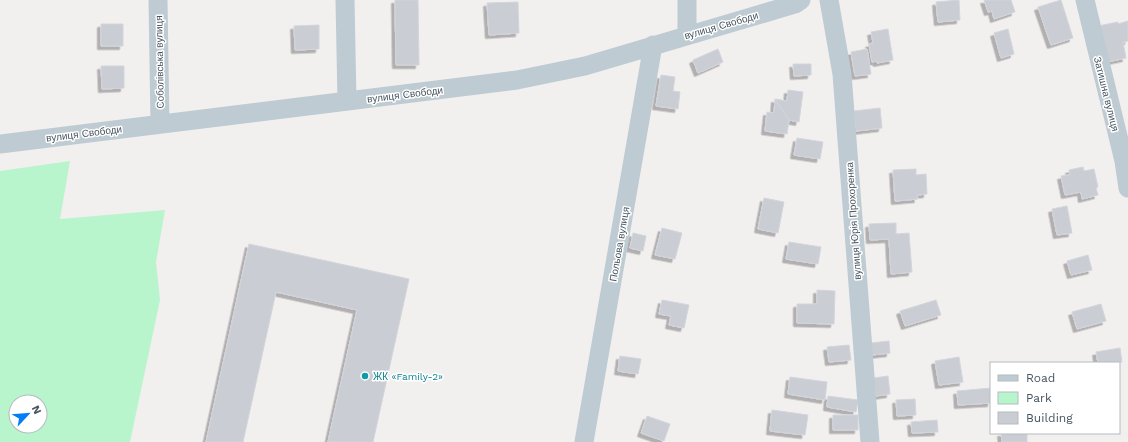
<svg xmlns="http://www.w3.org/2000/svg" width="1128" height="442" viewBox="0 0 1128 442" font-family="'Work Sans',sans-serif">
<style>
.green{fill:#b8f5cc;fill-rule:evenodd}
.building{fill:#caced4;stroke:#d2d5db;filter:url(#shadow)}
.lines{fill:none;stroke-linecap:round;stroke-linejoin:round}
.minor{stroke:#becbd3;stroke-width:19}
.culture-dot{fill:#0f9aa8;stroke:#fff;stroke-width:1.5}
.labels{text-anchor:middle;stroke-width:3;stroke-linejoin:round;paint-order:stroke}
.street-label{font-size:10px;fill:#45545f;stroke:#fff}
.culture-label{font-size:10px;fill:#0d838f;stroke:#fff;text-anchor:start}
</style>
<defs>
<filter id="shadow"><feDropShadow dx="-3.5" dy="3.5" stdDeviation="0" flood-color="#0004"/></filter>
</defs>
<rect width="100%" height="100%" fill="#f2efef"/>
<path class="green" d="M70 161 60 219 165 210 156 262 160 300 130 442H0V171ZM16 402H40V426H16Z"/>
<path class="building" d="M395 0H418L419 65H396Z
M959 0 960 20 938 22 936 2Z
M984 0H1011L1015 12 994 19 992 11 988 12Z
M1061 0 1073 38 1051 45 1038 7Z
M518 2 519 33 489 35 487 3Z
M1128 21V41L1123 42 1126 58 1107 62 1098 26 1118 22V24Z
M101 24H123V46H101Z
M319 25V49L295 50 294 26Z
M888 29 893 60 877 63 876 61 872 62 869 44 873 43 871 32Z
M1008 29 1014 54 1001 58 994 33Z
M718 49 723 62 698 73 693 60Z
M867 49 871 74 855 76 851 52Z
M793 64H811V75L794 76Z
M101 66H124V88L102 89Z
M661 75 675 77 673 91 680 92 678 109 656 106Z
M788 90 803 92 799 122 789 120 775 99 787 101Z
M775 99 789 120 787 134 765 131 767 112 774 113Z
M880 108 882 128 856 131 854 111Z
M797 138 823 142 820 159 794 155Z
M1083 167 1084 171 1094 169 1098 187 1096 188 1098 195 1082 199 1081 192 1065 195 1061 176 1070 175 1069 170Z
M916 169V175L926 174 927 194 917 195 918 199 895 201 893 170Z
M764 198 784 202 778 233 758 229Z
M1067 206 1072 233 1057 235 1052 209Z
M896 223V234L909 233 912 272 891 274 889 239 870 240 869 224Z
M662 228 682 233 675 259 655 255Z
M633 233 646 236 643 251 630 248Z
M789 242 821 247 818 264 786 259Z
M249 244 409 279 373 442H328L357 310 276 292 243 442H206Z
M1088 255 1092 270 1071 275 1067 261Z
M817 290 835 291 834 324 797 323V304H817Z
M662 300 689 305 684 328 669 325 671 316 659 314Z
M936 300 941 315 905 326 900 311Z
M1101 304 1106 321 1077 329 1072 312Z
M889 341 890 353 872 355 871 343Z
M849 345 851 360 829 362 827 347Z
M1120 348 1122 362 1098 363 1096 352Z
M620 356 641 359 638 374 618 371Z
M959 357 963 382 939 385 935 361Z
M888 376 890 394 876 396 874 378Z
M790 377 827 382 825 400 788 394Z
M991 388V403L958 405 957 391Z
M828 396 858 400 856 412 827 407Z
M915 399 916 415 897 416 896 400Z
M772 410 808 415 805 435 770 431Z
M833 415H858V430H833Z
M647 416 670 424 664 441 641 433Z
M937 420 938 432 912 433 911 422Z
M1001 433H1027V442H1002Z"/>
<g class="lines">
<path class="minor" d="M158 0 160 124
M345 0 347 101
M687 0V35
M829 0 842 74 870 442
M1085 0 1124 161 1128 188
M0 144 517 80 585 66 795 4 801 0
M584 442 653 45"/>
</g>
<circle class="culture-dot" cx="365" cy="376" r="4"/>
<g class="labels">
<g class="street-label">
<text transform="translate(721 25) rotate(-16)" y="4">вулиця Свободи</text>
<text transform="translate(159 62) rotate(-91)" y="4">Соболівська вулиця</text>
<text transform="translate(405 94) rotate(-7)" y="4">вулиця Свободи</text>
<text transform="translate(1107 94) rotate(76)" y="4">Затишна вулиця</text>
<text transform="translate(84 133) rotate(-7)" y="4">вулиця Свободи</text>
<text transform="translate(853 221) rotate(-94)" y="4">вулиця Юрія Прохоренка</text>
<text transform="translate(619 244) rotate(-80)" y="4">Польова вулиця</text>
</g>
<g class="culture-label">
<text x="373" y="380">ЖК «Family-2»</text>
</g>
</g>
<rect x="990" y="362" width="130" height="72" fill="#ffffff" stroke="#b5bbbf"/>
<rect x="998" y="375" width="20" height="6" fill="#becbd3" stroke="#b5bbbf"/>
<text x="1026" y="382" font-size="12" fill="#45545f">Road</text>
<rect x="998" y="392" width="20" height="12" fill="#b8f5cc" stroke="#b5bbbf"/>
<text x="1026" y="402" font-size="12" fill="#45545f">Park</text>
<rect x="998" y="412" width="20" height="12" fill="#caced4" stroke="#b5bbbf"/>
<text x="1026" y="422" font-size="12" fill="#45545f">Building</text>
<g transform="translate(28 414) rotate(64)"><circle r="19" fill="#ffffff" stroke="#b5bbbf"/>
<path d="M0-3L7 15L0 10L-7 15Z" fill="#037df8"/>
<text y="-6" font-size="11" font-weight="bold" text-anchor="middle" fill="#45545f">N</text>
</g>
</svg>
